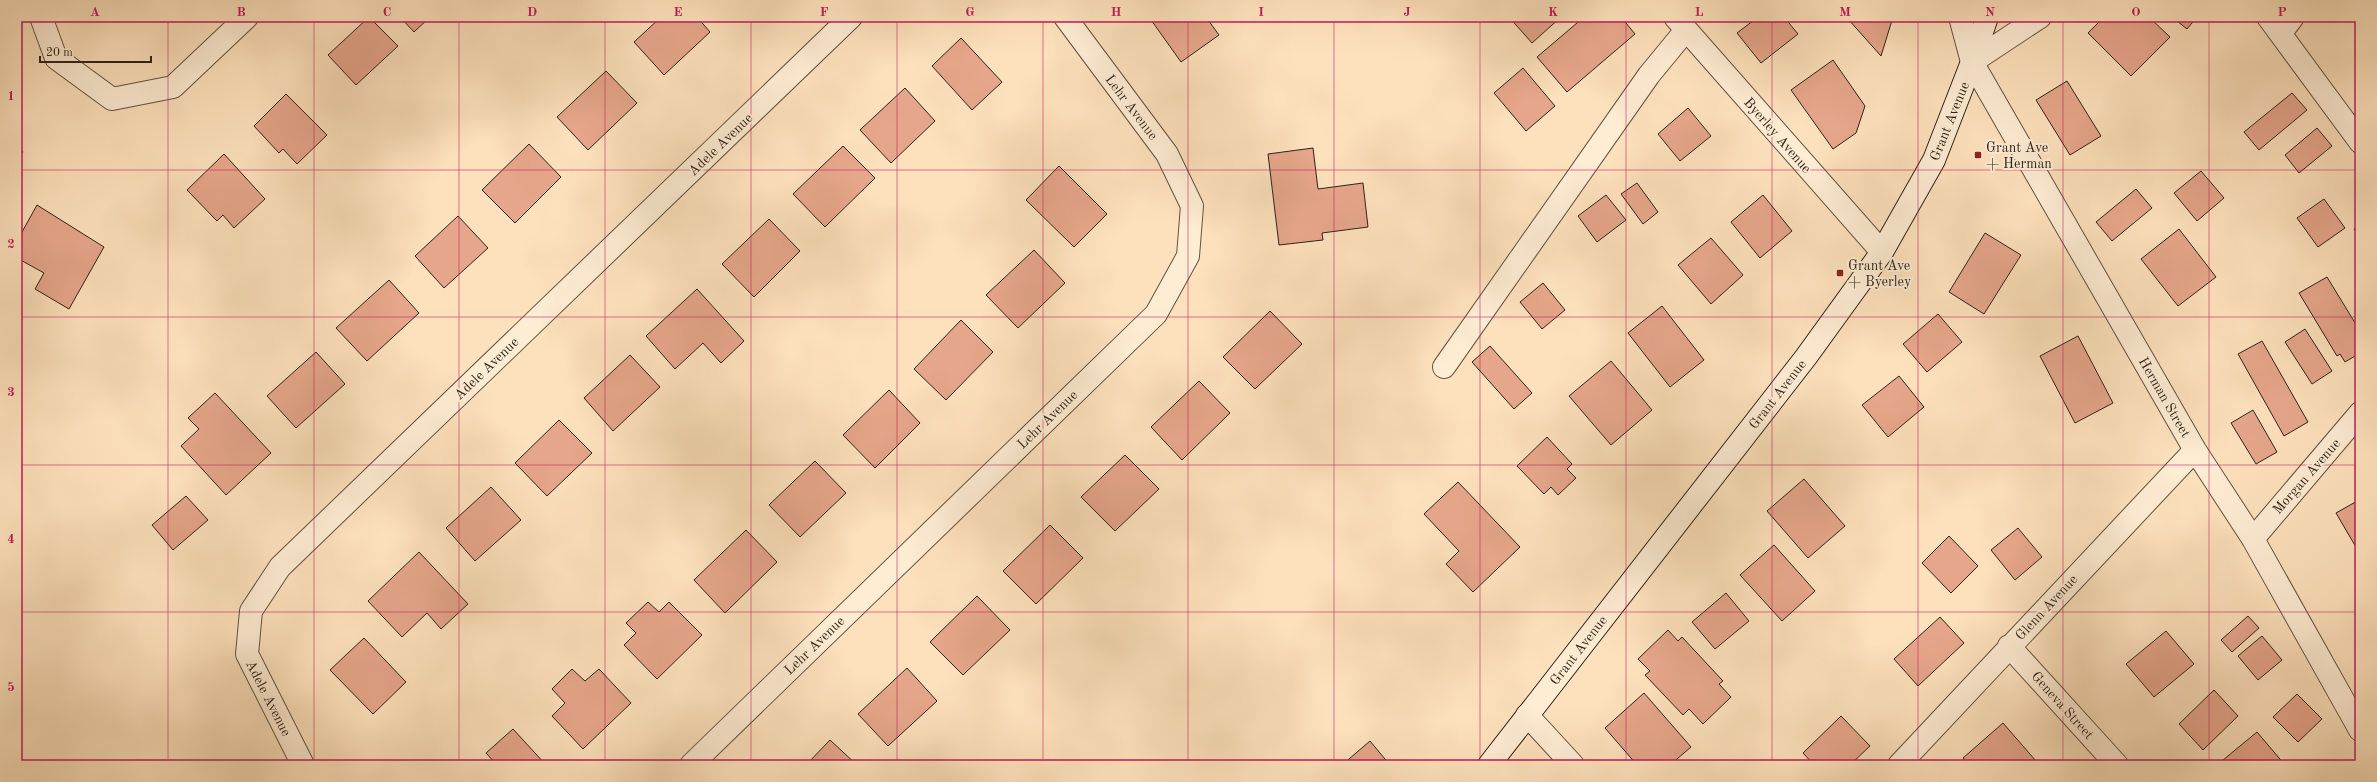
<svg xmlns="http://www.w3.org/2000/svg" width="2377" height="782" viewBox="0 0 2377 782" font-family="'Old Standard TT',serif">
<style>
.building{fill:#e6a68b;stroke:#2d2319}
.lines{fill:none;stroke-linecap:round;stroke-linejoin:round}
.lane-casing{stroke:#615242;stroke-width:24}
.street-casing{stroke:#615242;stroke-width:24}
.secondary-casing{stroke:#2d2319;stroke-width:24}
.lane{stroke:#feecd3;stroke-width:22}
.street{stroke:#feecd3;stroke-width:22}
.secondary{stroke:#feecd3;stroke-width:22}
.grid{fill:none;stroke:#c2185b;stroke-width:1;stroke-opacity:0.55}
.poi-dot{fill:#8f2418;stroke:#feecd3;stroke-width:1.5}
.labels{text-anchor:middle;stroke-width:4;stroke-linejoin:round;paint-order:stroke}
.street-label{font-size:14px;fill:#2d2319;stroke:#feecd3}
.poi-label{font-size:14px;fill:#2d2319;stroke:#feecd3;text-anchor:start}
.neatline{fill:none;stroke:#c2185b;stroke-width:1.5}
.grid-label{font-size:13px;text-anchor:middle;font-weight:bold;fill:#c2185b}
</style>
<rect width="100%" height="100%" fill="#fde1bc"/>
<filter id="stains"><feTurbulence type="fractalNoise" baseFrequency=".005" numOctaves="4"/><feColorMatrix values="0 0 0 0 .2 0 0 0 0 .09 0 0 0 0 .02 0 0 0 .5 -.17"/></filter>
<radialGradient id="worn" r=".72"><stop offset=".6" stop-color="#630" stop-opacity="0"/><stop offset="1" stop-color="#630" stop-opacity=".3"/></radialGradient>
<path class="building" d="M369 17 398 46 356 85 328 55Z
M400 17H430L414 32Z
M661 17H697L710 32 664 75 634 42Z
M1149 17H1206L1219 35 1181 62Z
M1509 17H1561L1532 43Z
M1584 17H1603L1607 22 1612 17H1621L1635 34 1567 92 1537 57Z
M1758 17H1784L1798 34 1761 63 1737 33Z
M1849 17H1893L1881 56 1848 19Z
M2104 17H2149L2170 37 2131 76 2088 33Z
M2172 17H2197L2187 29Z
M961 38 1002 82 972 110 932 66Z
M1833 60 1865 106 1856 133 1833 149 1791 90Z
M1523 68 1555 106 1526 131 1494 93Z
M606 71 637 103 588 150 557 117Z
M2067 81 2101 136 2070 155 2036 100Z
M905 88 935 121 891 163 860 130Z
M2292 93 2307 110 2259 150 2244 132Z
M286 94 327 135 297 164 283 149 279 153 254 126Z
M1688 108 1711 136 1680 161 1658 134Z
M2317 128 2332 146 2299 173 2285 155Z
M529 144 561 177 515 223 482 190Z
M17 145 23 152 17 157Z
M843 146 875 178 825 227 793 194Z
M1313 148 1318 189 1363 183 1368 227 1322 233 1323 240 1279 245 1268 154Z
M224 154 265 199 234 228 223 215 217 221 187 190Z
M1059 166 1107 214 1074 247 1026 200Z
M2201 171 2224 198 2197 221 2174 193Z
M1637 183 1658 212 1643 224 1621 194Z
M2136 189 2152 208 2112 241 2096 222Z
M1606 195 1626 220 1597 242 1578 216Z
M1763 195 1792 231 1760 258 1731 222Z
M2324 199 2345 228 2318 247 2297 218Z
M37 205 104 247 69 309 35 289 44 273 17 258V241Z
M458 216 488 248 444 288 415 256Z
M769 219 800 251 754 297 722 264Z
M2360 224V237L2354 229Z
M2179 229 2216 277 2178 306 2141 259Z
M1985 233 2021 255 1984 314 1949 292Z
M1711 238 1743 275 1711 304 1678 265Z
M1034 250 1065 283 1018 328 986 295Z
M2327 277 2360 331V353L2345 362 2340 354 2337 356 2299 293Z
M389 280 419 313 367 361 336 328Z
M1543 283 1565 310 1542 329 1520 302Z
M697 289 744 341 721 363 703 343 675 369 646 336Z
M1662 306 1704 360 1670 387 1628 333Z
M1270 311 1302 344 1255 389 1223 357Z
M1938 314 1962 342 1927 372 1903 344Z
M961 320 993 352 946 400 914 369Z
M2305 329 2332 371 2312 384 2285 342Z
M2078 336 2113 403 2075 423 2040 356Z
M2262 341 2308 422 2284 436 2238 354Z
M1490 346 1532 393 1514 409 1472 362Z
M316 352 345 384 296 428 267 396Z
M630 355 660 387 613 431 584 398Z
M1611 361 1652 410 1611 445 1569 396Z
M1899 376 1924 407 1888 437 1862 405Z
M1199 381 1230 413 1182 460 1151 427Z
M889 390 920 423 875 468 843 435Z
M215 393 271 453 226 495 181 446 199 429 188 418Z
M2253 410 2277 452 2256 464 2231 423Z
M559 420 592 453 547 496 515 463Z
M1547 437 1572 464 1567 469 1576 478 1558 495 1551 487 1544 494 1517 466Z
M1125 455 1159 489 1115 531 1081 497Z
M815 461 846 493 800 537 769 505Z
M1804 479 1845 526 1808 558 1767 511Z
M1458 482 1520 547 1473 592 1446 564 1459 551 1424 514Z
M491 487 521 520 475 561 446 528Z
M186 496 208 520 173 550 152 525Z
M2359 500 2360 503V554L2336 513Z
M1050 525 1083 558 1036 604 1003 571Z
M2018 528 2042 557 2015 580 1991 550Z
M746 530 777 562 725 613 694 580Z
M1949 536 1978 566 1951 593 1922 563Z
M1774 545 1815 591 1782 621 1740 575Z
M419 552 468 604 441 629 427 613 402 637 368 601Z
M1726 593 1749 621 1715 649 1692 622Z
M977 596 1010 630 963 675 930 642Z
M648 602 659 612 669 602 702 635 657 679 624 645 636 633 626 623Z
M2248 616 2259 628 2232 652 2221 640Z
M1940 617 1964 643 1918 686 1894 659Z
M1668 630 1678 641 1682 637 1723 681 1719 684 1731 697 1703 724 1689 709 1683 715 1645 675 1650 671 1638 659Z
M2166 631 2194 664 2154 697 2126 664Z
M2262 636 2282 660 2258 680 2238 656Z
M364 638 406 682 373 714 330 670Z
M907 668 937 701 888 746 858 714Z
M572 669 585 681 599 669 631 703 583 749 552 716 565 703 552 689Z
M2214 690 2238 716 2203 750 2179 724Z
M1644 693 1691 747 1670 765H1637L1605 728Z
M2297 694 2322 719 2298 742 2273 717Z
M1841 716 1870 746 1850 765H1814L1803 753Z
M2003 723 2036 761 2031 765H1969L1963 758Z
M513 729 546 765H497L486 753Z
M2257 732 2285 765H2217Z
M830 740 857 765H806Z
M1370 741 1390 765H1342Z"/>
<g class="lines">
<g class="lane-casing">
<path id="lane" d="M1444 367 1649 75 1686 30"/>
</g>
<g class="street-casing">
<path id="street" d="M41 17 56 58 112 99 173 87 247 17
M1675 17 1882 252
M1960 17 1972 62 2195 450 2253 539 2360 730
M2268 17 2360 142
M2281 33 2293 17
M1972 62 2040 17
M2253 539 2360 413
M2009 646 2117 765
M1527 715 1573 765
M303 765 247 654 251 611 280 567 851 17
M691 765 1156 314 1188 256 1192 206 1167 154 1065 17
M1899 765 2195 450"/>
</g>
<g class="secondary-casing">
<path id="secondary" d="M1489 765 1806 357 1882 252 1934 160 1972 62 1987 17"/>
</g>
<use href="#lane" class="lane"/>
<use href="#street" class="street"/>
<use href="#secondary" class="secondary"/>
</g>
<path class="grid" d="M168 17V765M314 17V765M459 17V765M605 17V765M751 17V765M897 17V765M1043 17V765M1188 17V765M1334 17V765M1480 17V765M1626 17V765M1772 17V765M1918 17V765M2063 17V765M2209 17V765M17 170H2360M17 317H2360M17 465H2360M17 612H2360"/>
<g class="poi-dot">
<rect x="1974" y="151" width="8" height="8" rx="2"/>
<rect x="1836" y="269" width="8" height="8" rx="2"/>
</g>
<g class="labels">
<g class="street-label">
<text transform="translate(1132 107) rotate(53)" y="5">Lehr Avenue</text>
<text transform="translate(1949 121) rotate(-68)" y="5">Grant Avenue</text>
<text transform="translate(1778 135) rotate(49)" y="5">Byerley Avenue</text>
<text transform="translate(720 144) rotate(-44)" y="5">Adele Avenue</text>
<text transform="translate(486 368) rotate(-44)" y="5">Adele Avenue</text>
<text transform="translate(1777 394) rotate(-52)" y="5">Grant Avenue</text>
<text transform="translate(2165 397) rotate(60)" y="5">Herman Street</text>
<text transform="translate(1047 419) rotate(-44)" y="5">Lehr Avenue</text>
<text transform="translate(2306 476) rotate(-49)" y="5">Morgan Avenue</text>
<text transform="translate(2046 607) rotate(-47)" y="5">Glenn Avenue</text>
<text transform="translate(814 645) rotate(-44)" y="5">Lehr Avenue</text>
<text transform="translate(1578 650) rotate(-52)" y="5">Grant Avenue</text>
<text transform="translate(269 698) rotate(63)" y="5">Adele Avenue</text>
<text transform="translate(2063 705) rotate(48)" y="5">Geneva Street</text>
</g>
<g class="poi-label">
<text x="1986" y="152">Grant Ave<tspan x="1986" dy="16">+ Herman</tspan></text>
<text x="1848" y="270">Grant Ave<tspan x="1848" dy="16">+ Byerley</tspan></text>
</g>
</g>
<rect width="2377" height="782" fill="none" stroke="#fde1bc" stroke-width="44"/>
<path d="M40 56v6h111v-6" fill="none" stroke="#2d2319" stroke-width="2"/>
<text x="46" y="56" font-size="12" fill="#2d2319" stroke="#feecd3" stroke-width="3" paint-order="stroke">20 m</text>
<rect x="22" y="22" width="2333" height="738" class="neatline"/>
<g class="grid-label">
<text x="95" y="16">A</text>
<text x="241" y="16">B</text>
<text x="387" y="16">C</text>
<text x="532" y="16">D</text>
<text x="678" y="16">E</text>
<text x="824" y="16">F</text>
<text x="970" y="16">G</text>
<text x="1116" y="16">H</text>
<text x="1261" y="16">I</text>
<text x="1407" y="16">J</text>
<text x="1553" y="16">K</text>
<text x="1699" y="16">L</text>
<text x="1845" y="16">M</text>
<text x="1990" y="16">N</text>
<text x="2136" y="16">O</text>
<text x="2282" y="16">P</text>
<text x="11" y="100">1</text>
<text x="11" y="248">2</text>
<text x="11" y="396">3</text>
<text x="11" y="543">4</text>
<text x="11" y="691">5</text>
</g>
<rect width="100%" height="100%" filter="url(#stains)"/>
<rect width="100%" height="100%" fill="url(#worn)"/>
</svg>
